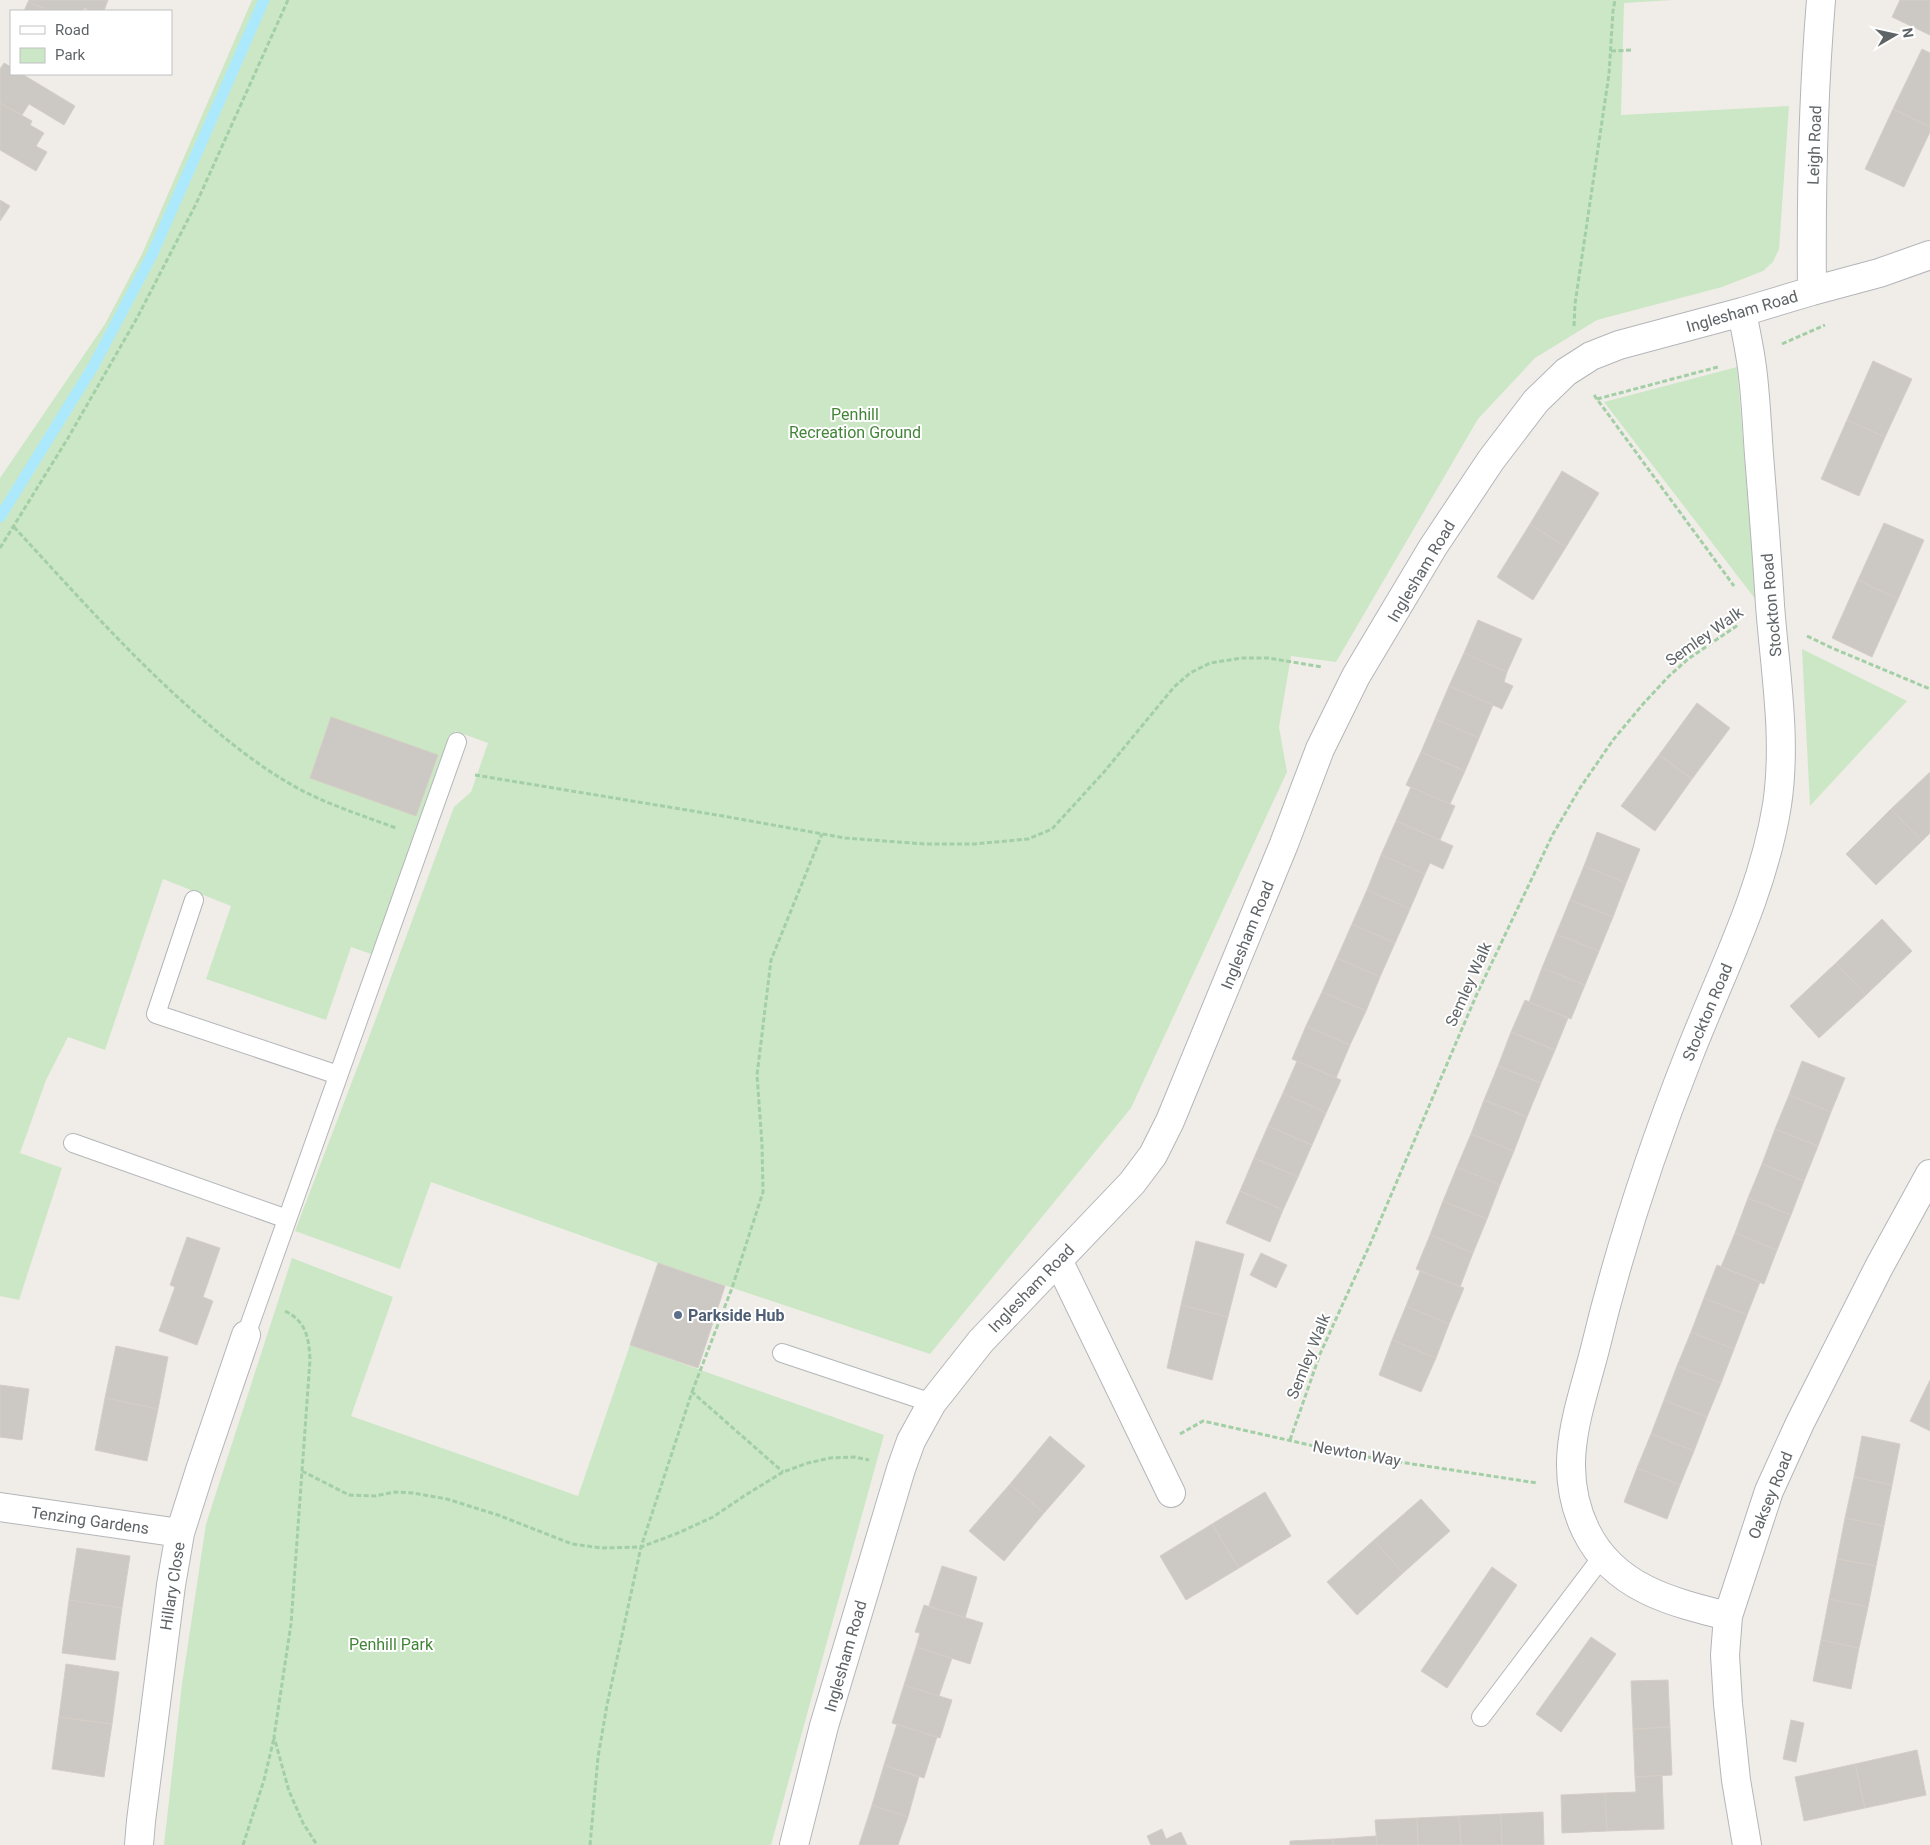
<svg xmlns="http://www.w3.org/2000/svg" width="1930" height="1845" viewBox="0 0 1930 1845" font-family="Roboto,sans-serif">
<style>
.green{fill:#cce7c5}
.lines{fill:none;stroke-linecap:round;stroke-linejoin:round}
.stream{stroke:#ace9fd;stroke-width:11}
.building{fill:#ccc8c4;stroke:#d5cec6}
.service-casing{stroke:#b3b6b9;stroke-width:20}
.minor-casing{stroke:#b3b6b9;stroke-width:30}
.path{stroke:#a3cfa6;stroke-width:3;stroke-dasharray:5 2.5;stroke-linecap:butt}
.service{stroke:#fff;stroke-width:18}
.minor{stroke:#fff;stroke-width:28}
.service-dot{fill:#5c6f8a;stroke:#fff;stroke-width:2}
.labels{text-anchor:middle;stroke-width:4;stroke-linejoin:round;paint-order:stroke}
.street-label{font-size:16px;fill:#5f6467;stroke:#fff}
.park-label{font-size:16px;fill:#438538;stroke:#fff}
.service-label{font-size:16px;font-weight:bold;fill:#4e5e75;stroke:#fff;text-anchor:start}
</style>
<rect width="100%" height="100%" fill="#f0ede8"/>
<path class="green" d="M252 0H1673L1624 3 1621 115 1789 106 1779 249 1773 262 1763 271 1722 287 1597 320 1535 358 1478 419 1336 662 1291 656 1279 727 1287 772 1131 1108 930 1354 658 1263 431 1182 400 1269 295 1231 369 1037 454 807 471 792 488 743 455 731 374 955 351 947 326 1020 206 979 231 906 163 879 105 1050 68 1037 46 1080 20 1153 62 1168 19 1300 0 1296V478L105 324 142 254Z
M1737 367 1756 600 1604 402Z
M1802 649 1907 701 1810 806Z
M292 1258 393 1297 351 1416 578 1496 630 1345 884 1435 771 1845H164L182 1684 206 1524Z"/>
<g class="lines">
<path class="stream" d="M0 517 94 365 152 255 264 0"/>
</g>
<path class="building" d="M29 0H108L104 11H92L84 8 83 11H51L28 2Z
M1900 0H1930V35L1892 17Z
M28 2 51 11H24Z
M1922 49 1930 53V127L1893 109Z
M4 63 11 67V74H22L75 106 64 125 29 104 22 115 0 103V69Z
M0 103 32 121 30 125 44 133 36 146 47 152 36 171 0 150Z
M1893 109 1930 127V132L1904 187 1865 169Z
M0 200 10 206 0 221Z
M1873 361 1912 379 1885 437 1847 420Z
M1847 420 1885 437 1859 496 1821 479Z
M1562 471 1599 493 1566 547 1530 524Z
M1884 523 1924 540 1898 599 1858 580Z
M1530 524 1566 547 1533 600 1497 577Z
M1858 580 1898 599 1872 657 1832 638Z
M1478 620 1522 639 1507 672 1464 653Z
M1464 653 1507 672 1504 682 1513 686 1502 709 1449 686Z
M1449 686 1493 705 1479 738 1435 719Z
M1697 703 1730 728 1692 779 1659 755Z
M331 717 438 755 416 816 310 778Z
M1435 719 1479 738 1465 771 1421 752Z
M1421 752 1465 771 1450 804 1406 785Z
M1659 755 1692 779 1655 831 1621 806Z
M1930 772V833L1922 841 1891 809Z
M1411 787 1455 806 1440 840 1396 821Z
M1891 809 1922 841 1876 885 1846 854Z
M1396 821 1453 846 1443 869 1430 863 1425 874 1381 855Z
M1597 832 1640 849 1626 883 1584 866Z
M1381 855 1425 874 1410 909 1367 890Z
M1584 866 1626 883 1613 917 1570 900Z
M1367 890 1410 909 1395 943 1352 924Z
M1570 900 1613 917 1599 951 1556 934Z
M1882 919 1912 951 1866 995 1836 963Z
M1352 924 1395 943 1380 977 1337 958Z
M1556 934 1599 951 1585 985 1542 968Z
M1337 958 1380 977 1366 1011 1322 992Z
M1836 963 1866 995 1819 1038 1790 1006Z
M1542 968 1585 985 1571 1019 1529 1002Z
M1322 992 1366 1011 1350 1045 1306 1026Z
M1525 1000 1568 1018 1555 1050 1511 1032Z
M1306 1026 1350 1045 1336 1078 1292 1059Z
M1511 1032 1555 1050 1541 1083 1498 1066Z
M1297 1061 1341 1080 1326 1113 1283 1093Z
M1802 1061 1845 1078 1831 1112 1789 1095Z
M1498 1066 1541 1083 1527 1117 1484 1100Z
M1283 1093 1326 1113 1312 1145 1268 1126Z
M1789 1095 1831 1112 1818 1146 1775 1129Z
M1484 1100 1527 1117 1514 1151 1471 1134Z
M1268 1126 1312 1145 1298 1177 1254 1158Z
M1775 1129 1818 1146 1804 1181 1762 1164Z
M1471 1134 1514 1151 1500 1185 1457 1167Z
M1254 1158 1298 1177 1283 1210 1240 1191Z
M1762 1164 1804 1181 1791 1215 1748 1198Z
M1457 1167 1500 1185 1487 1219 1443 1201Z
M1240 1191 1283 1210 1270 1242 1226 1223Z
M1748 1198 1791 1215 1777 1250 1735 1233Z
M1443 1201 1487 1219 1473 1253 1430 1235Z
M1735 1233 1777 1250 1764 1284 1721 1267Z
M1430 1235 1473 1253 1460 1287 1416 1269Z
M187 1237 220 1248 203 1297 213 1301 197 1345 159 1331 175 1287 170 1285Z
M1196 1241 1244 1254 1228 1317 1181 1305Z
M1261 1253 1287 1265 1276 1288 1250 1275Z
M658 1263 725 1286 698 1368 630 1345Z
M1717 1265 1760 1282 1747 1315 1704 1298Z
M1420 1271 1464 1288 1449 1324 1406 1306Z
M1704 1298 1747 1315 1734 1349 1691 1332Z
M1181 1305 1228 1317 1212 1380 1167 1368Z
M1406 1306 1449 1324 1436 1358 1392 1340Z
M1691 1332 1734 1349 1721 1383 1677 1366Z
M1392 1340 1436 1358 1421 1392 1379 1375Z
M116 1346 168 1357 158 1409 105 1398Z
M1677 1366 1721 1383 1707 1417 1664 1400Z
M1930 1380V1431L1910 1421Z
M0 1385 29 1389 22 1440 0 1437Z
M105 1398 158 1409 147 1461 95 1450Z
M1664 1400 1707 1417 1694 1451 1651 1434Z
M1651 1434 1694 1451 1680 1485 1637 1468Z
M1050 1436 1085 1466 1044 1513 1010 1484Z
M1862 1436 1900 1444 1892 1485 1854 1477Z
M1637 1468 1680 1485 1667 1519 1624 1502Z
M1854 1477 1892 1485 1884 1526 1845 1518Z
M1010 1484 1044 1513 1004 1561 969 1531Z
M1265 1492 1291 1536 1239 1568 1212 1524Z
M1421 1499 1450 1531 1403 1573 1374 1540Z
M1845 1518 1884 1526 1876 1566 1837 1559Z
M1212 1524 1239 1568 1186 1600 1160 1556Z
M1374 1540 1403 1573 1357 1615 1327 1582Z
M77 1548 130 1556 122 1608 69 1600Z
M1837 1559 1876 1566 1868 1607 1829 1599Z
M942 1566 977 1577 965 1618 929 1606Z
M1492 1567 1517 1585 1447 1688 1421 1671Z
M1829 1599 1868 1607 1859 1648 1821 1640Z
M69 1600 122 1608 115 1660 62 1653Z
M924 1605 983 1623 970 1664 916 1647 920 1633 915 1632Z
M1591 1637 1616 1654 1561 1732 1536 1714Z
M1821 1640 1859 1648 1851 1689 1813 1681Z
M916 1647 952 1658 939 1696 904 1685Z
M66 1664 119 1672 112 1724 59 1717Z
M1668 1680 1670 1727 1633 1729 1631 1681Z
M904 1685 952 1700 940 1738 892 1723Z
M59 1717 112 1724 104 1777 52 1769Z
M1791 1720 1804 1723 1796 1762 1783 1759Z
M897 1724 937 1737 924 1778 884 1765Z
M1670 1727 1672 1775 1635 1777 1633 1729Z
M1917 1750 1926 1795 1865 1808 1855 1764Z
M1855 1764 1865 1808 1804 1821 1795 1777Z
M884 1765 919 1777 908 1817 872 1805Z
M1662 1775 1664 1829 1607 1831 1605 1793 1636 1792 1635 1777Z
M1605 1793 1607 1831 1562 1833 1561 1795Z
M872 1805 908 1817 898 1845H859Z
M1543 1812 1544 1845H1502L1501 1814Z
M1501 1814 1502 1845H1461L1459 1816Z
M1459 1816 1461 1845H1418L1417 1818Z
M1417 1818 1418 1845H1377L1375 1820Z
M1162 1829 1166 1839 1181 1832 1187 1845H1151L1147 1836Z
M1376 1836 1377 1845H1333V1839Z
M1333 1839V1845H1290V1841Z"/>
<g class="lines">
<g class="service-casing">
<path id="service" d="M194 900 156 1014 338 1075
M73 1143 287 1219
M246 1335 457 742
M782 1353 932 1403
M1481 1717 1602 1557"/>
</g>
<g class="minor-casing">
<path id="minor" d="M1812 291C1811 194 1813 96 1821 0
M1058 1260 1171 1493
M0 1507 180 1533
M1728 1616C1671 1602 1614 1588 1586 1531 1555 1467 1579 1412 1595 1349 1619 1249 1651 1151 1689 1055 1721 973 1763 893 1777 805 1787 738 1775 672 1770 605 1767 555 1763 505 1759 455 1757 428 1756 402 1753 376 1751 355 1746 333 1742 312
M139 1845 141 1821 171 1585 180 1533 200 1470 246 1335
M794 1845 824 1726 901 1469 911 1441 932 1403 981 1341 1132 1183 1153 1155 1170 1121 1284 844 1320 749 1356 676 1433 547 1491 460 1536 401 1566 372 1591 356 1619 345 1742 312 1812 291 1879 273 1930 255
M1747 1845 1736 1780 1728 1704 1725 1655 1728 1616 1769 1491 1800 1423 1879 1267 1930 1174"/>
</g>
<path class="path" d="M1611 51 1633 50
M1574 326 1575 304 1609 74 1613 11 1615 0
M1782 344 1825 325
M1594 395 1734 586
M1597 399 1718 367
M14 527C74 592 133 659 200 717 231 744 264 770 301 790 332 806 364 816 396 828
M0 548 68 438 137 318 196 204 288 0
M1807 636 1832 648 1930 689
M475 775 723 816 845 838 925 844H974L1028 839 1052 829 1104 772 1174 687 1190 673 1210 663 1243 658H1268L1322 667
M285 1311C306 1321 309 1338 310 1360L291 1624 274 1737 289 1791 303 1823 317 1845
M692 1392 732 1288 763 1192 762 1144 757 1075 771 960 822 834
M1180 1434 1203 1421 1354 1455 1537 1483
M1290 1440 1320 1354 1371 1242 1476 996 1553 834 1580 788 1613 740 1643 704 1668 677 1688 659 1738 625
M302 1471 349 1495 375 1496 395 1492 413 1493 447 1499 498 1515 572 1544 602 1548 641 1547 678 1533 713 1517 744 1496 783 1472 808 1463 830 1458 854 1457 869 1460
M243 1845 264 1780 274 1738
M590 1845 598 1757 607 1705 641 1547 692 1392 783 1472"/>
<use href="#service" class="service"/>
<use href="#minor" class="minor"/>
</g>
<circle class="service-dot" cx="678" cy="1315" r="5"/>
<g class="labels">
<g class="street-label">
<text transform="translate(1814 145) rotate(-88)" y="6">Leigh Road</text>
<text transform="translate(1742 311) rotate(-16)" y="6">Inglesham Road</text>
<text transform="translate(1421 571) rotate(-59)" y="6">Inglesham Road</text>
<text transform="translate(1771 605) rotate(-95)" y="6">Stockton Road</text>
<text transform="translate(1704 636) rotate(-35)" y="6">Semley Walk</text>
<text transform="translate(1247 935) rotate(-68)" y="6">Inglesham Road</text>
<text transform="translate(1468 984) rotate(-66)" y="6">Semley Walk</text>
<text transform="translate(1707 1012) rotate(-67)" y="6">Stockton Road</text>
<text transform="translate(1031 1288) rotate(-46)" y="6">Inglesham Road</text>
<text transform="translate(1308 1356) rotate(-68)" y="6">Semley Walk</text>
<text transform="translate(1357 1453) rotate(10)" y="6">Newton Way</text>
<text transform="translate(1770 1495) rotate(-68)" y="6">Oaksey Road</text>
<text transform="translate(90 1520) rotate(8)" y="6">Tenzing Gardens</text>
<text transform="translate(172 1586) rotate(-81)" y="6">Hillary Close</text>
<text transform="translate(845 1656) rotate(-74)" y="6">Inglesham Road</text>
</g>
<g class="park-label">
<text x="855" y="420">Penhill<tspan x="855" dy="18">Recreation Ground</tspan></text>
<text x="391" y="1650">Penhill Park</text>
</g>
<g class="service-label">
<text x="688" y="1321">Parkside Hub</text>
</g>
</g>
<rect x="10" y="10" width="162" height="65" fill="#ffffff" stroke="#bfc1c2"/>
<rect x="20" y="26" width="25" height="8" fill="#ffffff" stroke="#bfc1c2"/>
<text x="55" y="35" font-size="15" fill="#5f6467">Road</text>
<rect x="20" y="48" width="25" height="15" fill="#cce7c5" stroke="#bfc1c2"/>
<text x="55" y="60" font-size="15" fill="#5f6467">Park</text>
<g transform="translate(1895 35) rotate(81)" stroke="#ffffff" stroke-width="4" paint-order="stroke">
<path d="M0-4L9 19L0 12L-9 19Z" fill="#5f6467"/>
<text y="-8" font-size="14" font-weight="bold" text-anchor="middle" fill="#5f6467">N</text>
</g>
</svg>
